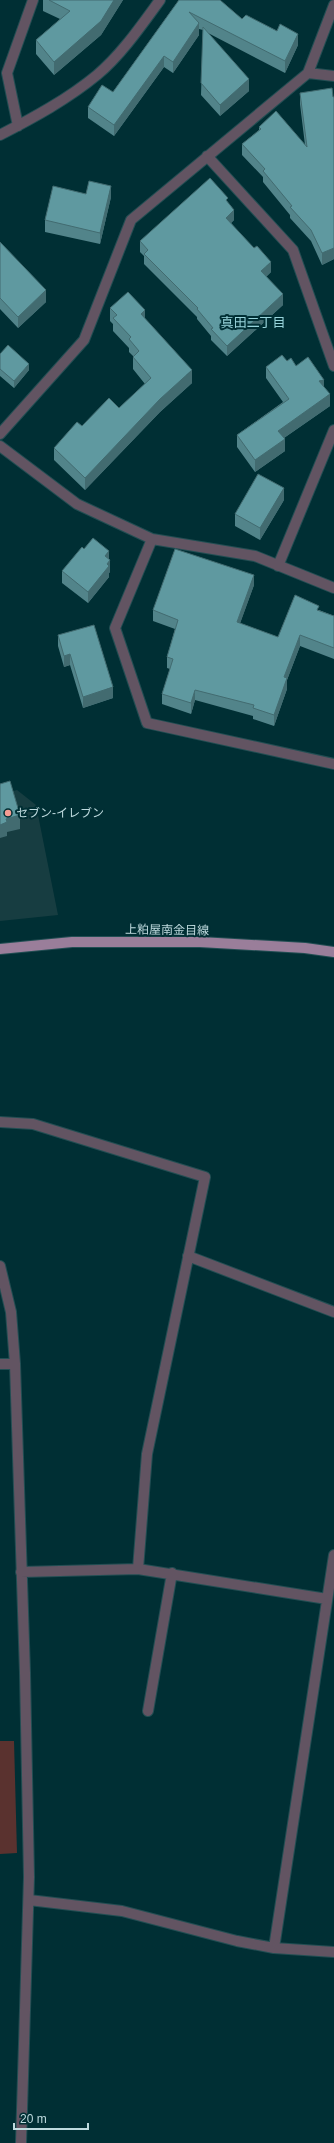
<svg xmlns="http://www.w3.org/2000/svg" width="334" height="2143" viewBox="0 0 334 2143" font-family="Helvetica,'Noto Sans JP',sans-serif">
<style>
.built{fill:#173d41}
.green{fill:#5a322f}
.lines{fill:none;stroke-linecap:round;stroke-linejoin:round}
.minor-casing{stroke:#224e53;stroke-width:12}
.major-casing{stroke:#224e53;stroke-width:12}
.minor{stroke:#625462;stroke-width:10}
.major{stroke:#9a7e9a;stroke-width:10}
.wall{fill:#52848a}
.shaded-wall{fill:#426b70}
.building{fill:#5f99a0;stroke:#426b70}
.poi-dot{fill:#f59c93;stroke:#002f34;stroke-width:1.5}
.labels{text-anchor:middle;stroke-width:4;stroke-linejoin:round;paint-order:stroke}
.poi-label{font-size:12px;fill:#bedade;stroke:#002f34;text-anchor:start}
.street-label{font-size:12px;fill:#bedade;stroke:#002f34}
.neighbourhood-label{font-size:13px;fill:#98d4db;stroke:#002f34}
</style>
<rect width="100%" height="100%" fill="#002f34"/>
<path class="built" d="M17 790 36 805 58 915 0 921V795Z"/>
<path class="green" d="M0 1741H14L17 1853 0 1854Z"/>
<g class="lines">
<g class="minor-casing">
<path id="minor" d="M308 73 334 76
M18 126 7 73 33 0
M0 135C33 118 68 99 97 75 121 55 141 26 160 0
M207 156 293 250 334 366
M0 434 84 340 131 220 308 73 334 5
M0 446 77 504 152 539 255 556 334 588
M152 539 115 628 147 723 334 764
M278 566 334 430
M0 1122 33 1124 205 1177 147 1454 138 1569
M188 1256 334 1312
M0 1266 11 1312 15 1364 25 1673 29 1877 21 2143
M0 1364H15
M21 1572 138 1569 327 1599
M148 1711 172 1573
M29 1900 122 1911 237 1941 274 1948 334 1952
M274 1948 334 1555"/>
</g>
<g class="major-casing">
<path id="major" d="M0 949 72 942H200L305 948 334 952"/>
</g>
<use href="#minor" class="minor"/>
<use href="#major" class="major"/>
</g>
<path class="wall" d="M43 0H123L101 35 54 75 36 54V40L60 19 43 11Z
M179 0 222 2 242 19 298 45 285 73 208 33 249 91 220 116 201 95 203 30 199 29V35L173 73 164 67 114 136 88 118V107L113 92Z
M300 93 334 97V259L322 265 311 241 290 218V215L263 182V177L242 155V144L259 130V127L305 145 300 104Z
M111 197 100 244 45 232V220Z
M228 203 234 220 231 223 271 272 266 277 283 305 227 356 211 340V336L197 319V317L144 264V256L140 252V241Z
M0 242 46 302 18 328 0 309Z
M110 308 145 319 192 383 160 412 85 490 54 460V448L82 426 119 408 145 384 133 369V356L129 352V348L113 331V324L110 321Z
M0 354 29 370 14 388 0 376Z
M287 361 296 366 324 387 330 406 284 438 285 451 255 472 237 447V435L283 402 266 378V367Z
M284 500 260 540 235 526V514Z
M84 549 109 559 110 572 109 573V577L88 603 62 583V571Z
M254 585 240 623 278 637 319 610 334 616V659L300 646 287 680V689L274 726 253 719V716L195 700 191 714 162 704V694L170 669 167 668V657L175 629 153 621V610Z
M58 635 113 698 83 708 70 665 64 667 58 646Z"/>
<path class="shaded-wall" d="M114 0H123L101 35 54 75V62Z
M199 23V35L173 73V62Z
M298 34V45L285 73V61Z
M164 56V67L114 136V125Z
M249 79V91L220 116V105Z
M111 186V197L100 244V233Z
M234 210V220L226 228V218Z
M334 248V259L322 265V253Z
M271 262V272L261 281V271Z
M46 290V302L18 328V317Z
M283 294V305L227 356V346Z
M145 310V322L141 314Z
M29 364V370L14 388V381Z
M192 370V383L160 412 85 490V478L160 399Z
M324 380V391L319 381Z
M330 394V406L278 442V431Z
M285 439V451L255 472V460Z
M284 488V500L260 540V528Z
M109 551V561L110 560V572L109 573V577L88 603V592L105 556Z
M254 575V585L237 632V622Z
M300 635V646L287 680V689L274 726V715L284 677Z
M70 654V665L64 667V656Z
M113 687V698L83 708V697Z
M195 690V700L191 714V703Z
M20 815V829L7 832V836L0 838V825L6 819Z"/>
<path class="building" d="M49 0H114L101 21 54 62 36 40 70 11Z
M179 0H220L242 19 246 15 277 31 280 24 298 34 285 61 189 12 199 23 173 62 164 56 114 125 88 107 102 85 113 92Z
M203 27 249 79 220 105 201 83Z
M332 88 333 97H334V248L322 253 311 230 290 207 292 206 263 171 265 169 242 144 261 129 259 127 276 111 307 147 300 93Z
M210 178 228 198 226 200 234 210 226 218 254 248 257 246 271 262 261 271 283 294 227 346 211 329 213 328 197 309 198 308 144 254 148 250 140 241Z
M89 181 111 186 100 233 45 220 53 186 86 194Z
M0 242 46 290 18 317 0 298Z
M128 292 145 310 141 314 192 370 160 399 85 478 54 448 77 422 82 426 109 398 119 408 151 378 133 357 139 351 129 339 131 337 113 318 117 315 110 308Z
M8 345 29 364 14 381 0 369V354Z
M282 355 287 361 291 358 296 366 308 357 324 380 319 381 330 394 278 431 285 439 255 460 237 435 289 399 266 367Z
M258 474 284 488 260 528 235 514Z
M93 538 109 551 105 556 110 560 107 564 109 566 88 592 62 571 82 547 84 549Z
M175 549 254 575 237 622 278 637 295 595 319 606 317 610 334 616V648L300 635 284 677 287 678 274 715 253 708 254 705 195 690 191 703 162 694 173 659 167 657 178 620 153 610Z
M94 625 113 687 83 697 70 654 64 656 58 635Z
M10 781 20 815 6 819 7 822 0 825V784Z"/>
<circle class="poi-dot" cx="8" cy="813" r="4"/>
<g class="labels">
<g class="poi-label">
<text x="16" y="817">セブン-イレブン</text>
</g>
<g class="street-label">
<text transform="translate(167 930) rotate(1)" y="4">上粕屋南金目線</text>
</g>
<g class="neighbourhood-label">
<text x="253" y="327">真田二丁目</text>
</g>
</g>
<path d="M14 2123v6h74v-6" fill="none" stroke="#bedade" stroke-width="2"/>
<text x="20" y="2123" font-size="12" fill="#bedade" stroke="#002f34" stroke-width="3" paint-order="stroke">20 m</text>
</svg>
